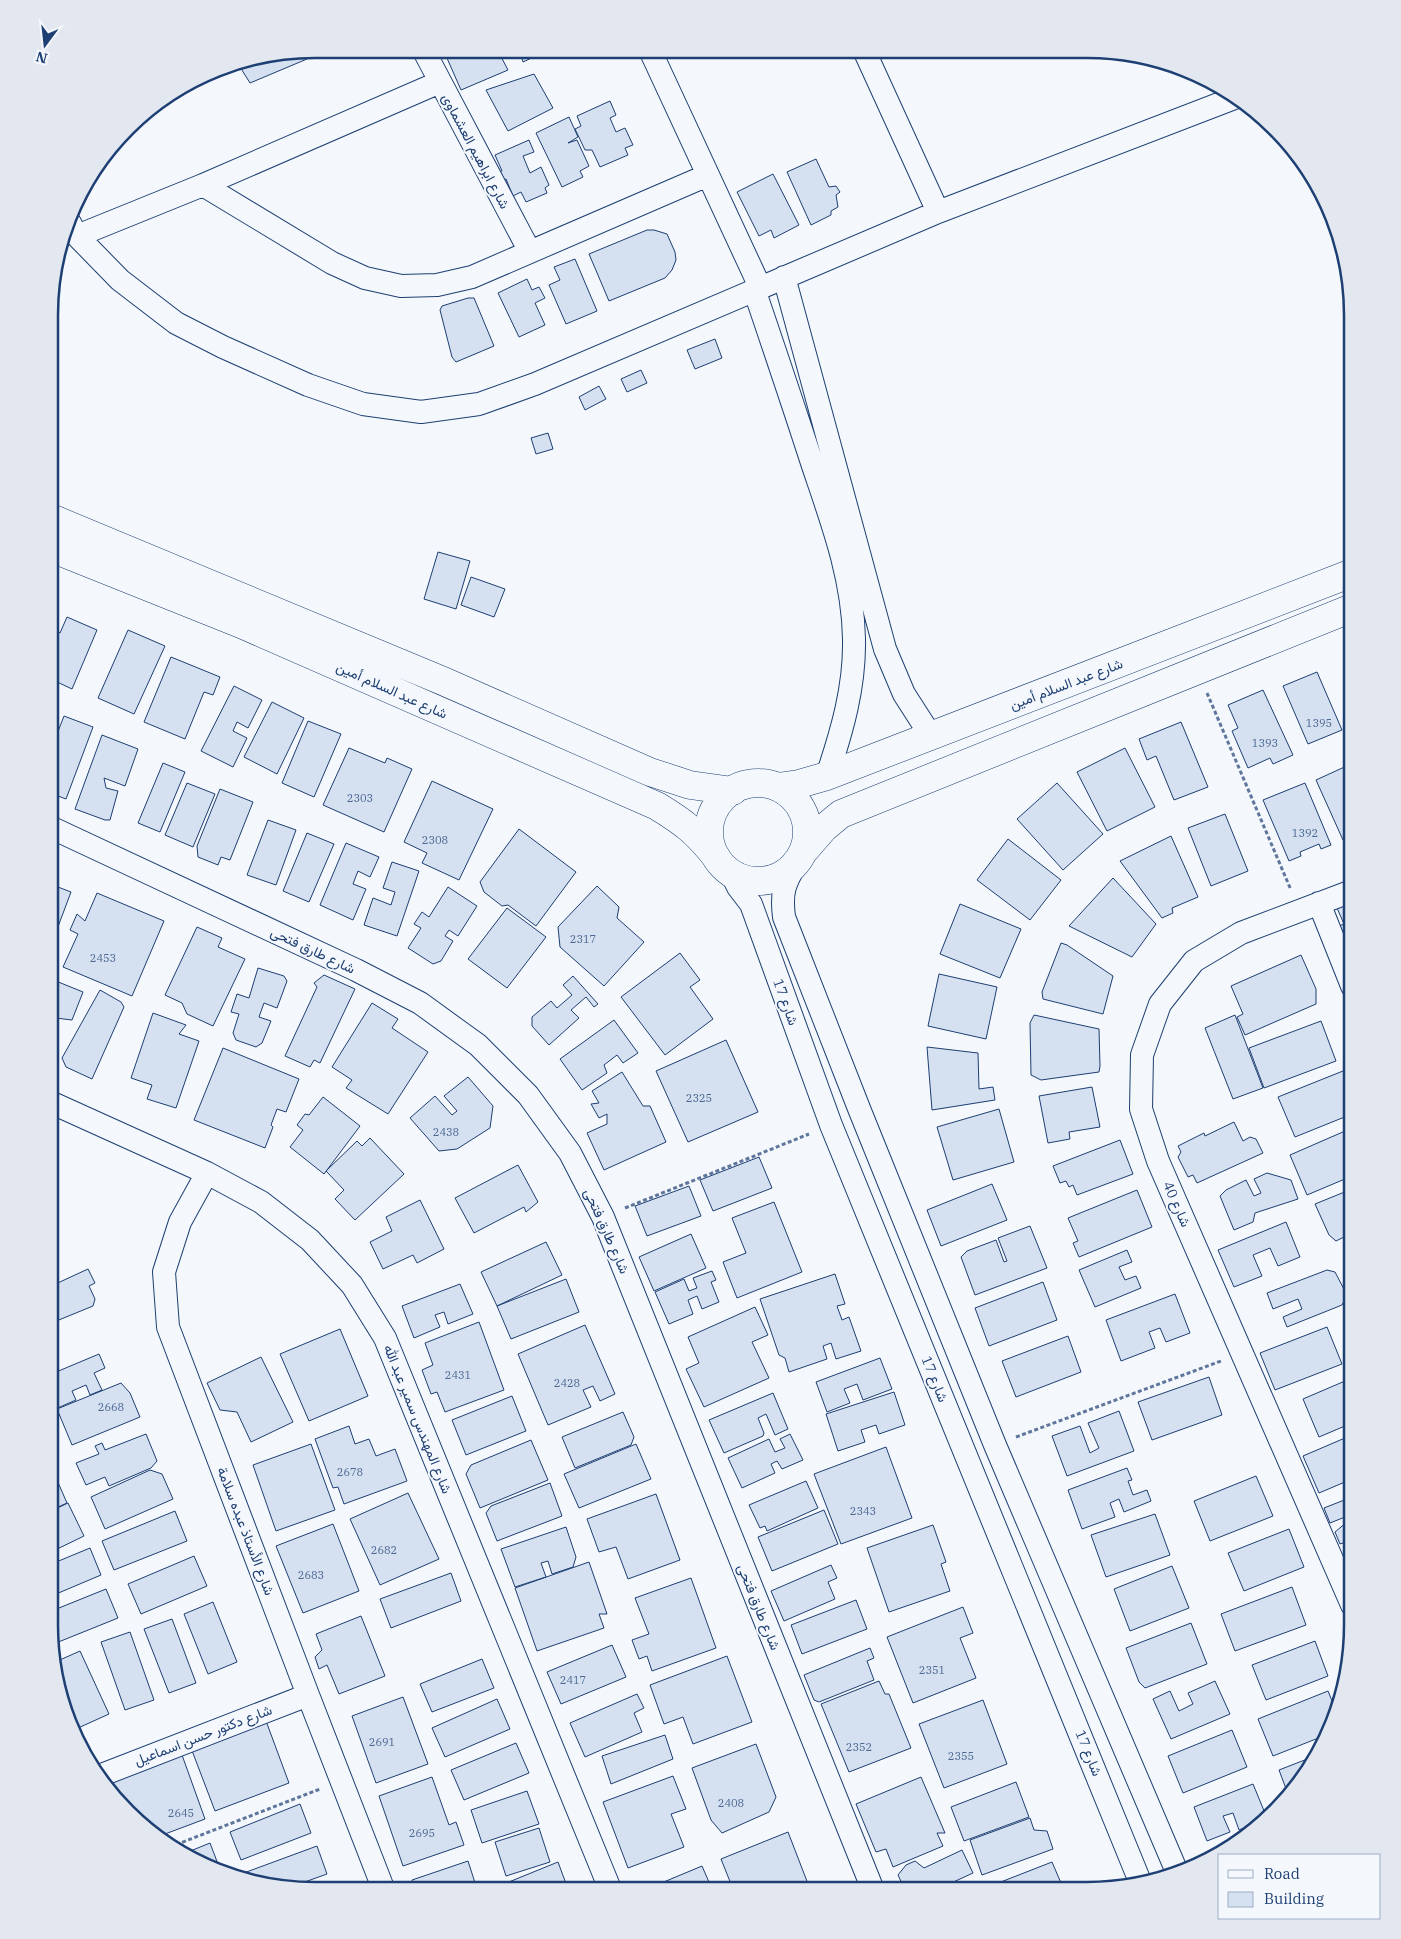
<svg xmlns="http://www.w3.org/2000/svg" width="1401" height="1939" viewBox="0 0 1401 1939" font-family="'IBM Plex Serif',Vazirmatn,serif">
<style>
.building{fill:#d5e0f0;stroke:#1d3f73}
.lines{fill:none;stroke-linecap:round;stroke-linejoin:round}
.minor-casing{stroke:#1d3f73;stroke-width:24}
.tertiary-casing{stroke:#1d3f73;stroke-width:29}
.path{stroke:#5e769c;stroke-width:3;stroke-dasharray:4 2.5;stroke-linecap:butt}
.minor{stroke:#f4f7fb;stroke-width:22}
.tertiary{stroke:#f4f7fb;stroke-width:28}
.labels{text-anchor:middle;stroke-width:4;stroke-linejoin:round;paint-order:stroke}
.number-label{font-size:11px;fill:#4b6792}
.street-label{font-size:14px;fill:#1d3f73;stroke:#f4f7fb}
.rim{fill:none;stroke:#1d3f73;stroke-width:2.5}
</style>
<rect width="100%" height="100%" fill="#f4f7fb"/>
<path class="building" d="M315 49H332L312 57 309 50Z
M443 49H497L508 70 461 90Z
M519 49H551L523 62Z
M303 51 307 59 250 83 237 62Z
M534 74 553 108 508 131 486 90Z
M610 101 616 115 610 118 616 132 625 128 633 145 625 148 628 155 600 167 592 150H585L575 129 581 126 577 116Z
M569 117 578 137 568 143 577 140 589 166 580 171 583 177 562 187 536 133Z
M529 140 534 152 523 156 530 173 541 167 549 185 545 188 547 193 526 202 521 192 513 196 506 179 501 181 497 172 502 171 495 155Z
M816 159 829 187 836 186 840 192 836 195 838 207 831 211V215L811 225 787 172Z
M773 174 799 225 774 238 771 230 759 236 737 192Z
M647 230H654L667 234 675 252 676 260 672 270 665 278 609 301 589 254Z
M575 259 597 311 566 324 549 285 560 280 554 267Z
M527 279 532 290 539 287 545 298 535 303 545 325 519 337 498 293Z
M468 298H474L494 346 456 362 452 357 440 310 442 306Z
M715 339 722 358 695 369 687 350Z
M641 370 647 383 627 392 621 379Z
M599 386 606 399 585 410 579 397Z
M548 433 553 449 536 454 531 438Z
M438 552 470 561 456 609 424 599Z
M471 577 505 589 494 617 461 605Z
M67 617 97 630 72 689 55 681 58 673 50 670V630L51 629 60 633Z
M128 630 165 646 134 714 98 698Z
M171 657 220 677 213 695 204 692 185 739 144 722Z
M1352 659V682L1344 662Z
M1317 672 1342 730 1308 744 1283 686Z
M234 686 262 700 248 728 237 722 233 731 247 738 233 767 201 751Z
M1263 690 1293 755 1273 764 1270 758 1248 768 1232 731 1238 728 1228 705Z
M272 702 304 718 277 774 244 757Z
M64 716 93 727 66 799 50 793V752L53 745 50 744V732L57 734Z
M308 721 341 734 314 797 282 783Z
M1181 722 1208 787 1174 800 1156 756 1147 760 1139 739Z
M102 735 138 749 125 786 104 778 106 788 118 791 110 820H105L75 809Z
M349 748 385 763 387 758 412 769 384 832 323 805Z
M1125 748 1155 807 1107 831 1077 772Z
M163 763 185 772 160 832 138 823Z
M1351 764 1352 836 1343 840 1316 780Z
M432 781 493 809 459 880 422 863 427 853 404 842Z
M187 783 215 794 193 847 165 835Z
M1057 783 1103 834 1063 870 1017 819Z
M1305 783 1331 845 1321 849 1319 844 1300 852 1301 856 1289 861 1263 800Z
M220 789 253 802 230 860 221 857 218 865 198 857 197 846Z
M1225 814 1248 871 1211 886 1188 828Z
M268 820 296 830 276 885 247 875Z
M519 829 576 872 536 926 508 905 502 906 484 892 480 882Z
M307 833 334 844 309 902 283 891Z
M1171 836 1198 897 1172 908 1173 913 1162 918 1120 861Z
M1008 839 1061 880 1030 920 977 880Z
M346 843 379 857 370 877 358 871 353 884 366 889 353 920 320 905Z
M392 862 419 871 397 936 364 925 373 898 391 905 395 892 383 888Z
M1113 878 1156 924 1132 957 1069 926Z
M50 884 71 892 50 948Z
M597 886 619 907 617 918 644 942 604 986 560 947 558 927Z
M448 887 477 906 458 936 449 930 445 936 453 941 441 961 433 964 408 948 421 928 414 924 422 912 429 917Z
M97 893 164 921 132 996 63 967 78 934 70 930 77 914 85 921Z
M1352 902V956L1339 926 1344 924 1337 908Z
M960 904 1021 929 1000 978 940 954Z
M507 908 546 937 507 988 468 959Z
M197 927 222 938 218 947 245 959 213 1026 187 1014 182 1003 165 995Z
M1061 943 1067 945 1113 976 1103 1014 1043 999 1042 992Z
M680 953 700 980 690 987 713 1019 665 1055 621 997Z
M1301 955 1316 989V1004L1245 1035 1237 1017 1243 1014 1231 986Z
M258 968 284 976 287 981 277 1008 264 1003 259 1017 271 1021 262 1043 256 1047 236 1040 233 1033 239 1014 231 1012 237 994 249 998Z
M939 974 997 987 986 1039 928 1026Z
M324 975 355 989 320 1063 314 1060 310 1067 285 1056 317 987 314 983Z
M573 976 598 1004 594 1007 586 997 571 1010 579 1018 549 1045 532 1026V1017L551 1001 557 1008 572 995 563 985Z
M51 979 83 992 72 1020 56 1018 50 1035Z
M100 990 121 1002 124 1007 92 1079 66 1067 62 1058Z
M372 1003 398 1019 392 1028 428 1052 388 1114 346 1088 352 1080 332 1067Z
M153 1013 186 1025 179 1034 199 1041 176 1108 147 1099 152 1085 131 1078Z
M1034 1015 1099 1029 1100 1066 1099 1072 1041 1080 1031 1075 1030 1023Z
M1235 1015 1263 1088 1233 1099 1205 1028Z
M614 1020 638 1053 623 1063 617 1055 604 1065 607 1073 582 1090 560 1059Z
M1321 1021 1336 1061 1264 1088 1249 1048Z
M50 1038 58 1041 50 1061Z
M726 1040 758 1112 688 1142 656 1071Z
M927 1047 978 1053 979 1089 993 1087 995 1100 932 1110Z
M223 1048 299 1079 286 1112 277 1109 271 1125 273 1127 265 1148 194 1120Z
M1348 1069 1352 1077V1114L1295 1137 1278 1097Z
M622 1072 643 1106H650L666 1142 604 1170 587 1133 607 1124V1114L599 1118 591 1104 599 1103 592 1091Z
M468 1077 493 1106 490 1128 457 1149 439 1151 410 1118 435 1096 452 1115 457 1111 444 1096Z
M1092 1087 1100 1127 1069 1132 1070 1139 1048 1143 1039 1096Z
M323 1097 360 1126 324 1174 290 1147 303 1130 297 1125 305 1114 309 1115Z
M999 1109 1014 1162 953 1180 937 1127Z
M1234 1122 1243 1141 1250 1137 1256 1139 1263 1153 1197 1183 1193 1175 1188 1177 1178 1157 1181 1152 1178 1146 1204 1133 1205 1136Z
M1352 1128V1176L1307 1195 1290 1155Z
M370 1138 404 1174 355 1220 335 1199 344 1190 326 1171 357 1141 362 1146Z
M1120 1140 1133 1174 1077 1195 1073 1185 1069 1187 1066 1181 1060 1183 1053 1166Z
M759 1157 772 1188 713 1211 700 1180Z
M518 1165 538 1202 526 1212 524 1207 474 1233 455 1198Z
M1267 1173 1291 1180 1298 1199 1255 1213 1253 1222 1234 1230 1220 1196 1226 1190 1246 1180 1254 1196 1261 1193 1254 1179Z
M992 1184 1007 1220 941 1246 927 1210Z
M689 1186 701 1216 647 1236 635 1206Z
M1352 1189V1233L1336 1241 1329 1235 1315 1204Z
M1137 1190 1152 1227 1079 1257 1073 1243 1078 1241 1068 1218Z
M420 1200 444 1249 417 1263 413 1255 383 1269 370 1242 392 1231 386 1217Z
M774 1202 802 1272 737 1298 723 1262 746 1253 732 1218Z
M1286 1222 1300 1257 1278 1266 1270 1248 1253 1255 1262 1276 1234 1287 1218 1250Z
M1030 1226 1047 1268 975 1295 961 1257 967 1251 996 1240 1004 1262 1007 1261 998 1238Z
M691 1234 706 1268 654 1291 639 1257Z
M546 1242 562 1275 497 1306 481 1272Z
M1127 1250 1132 1262 1119 1267 1125 1280 1136 1276 1141 1288 1095 1307 1079 1270Z
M1352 1256V1280L1344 1259Z
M88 1269 95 1283 89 1286 95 1299 93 1306 49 1324V1287Z
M1327 1270 1335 1272 1347 1295 1342 1305 1287 1327 1283 1317 1302 1309 1298 1299 1273 1309 1267 1293Z
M712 1271 716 1280 711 1282 719 1302 702 1309 697 1296 688 1300 693 1314 669 1324 655 1292 684 1279 689 1291 697 1288 693 1278Z
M835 1274 845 1304 837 1306 842 1320 849 1317 861 1351 836 1359 831 1343 823 1346 827 1359 789 1372 785 1358 779 1355 760 1299Z
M566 1279 579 1312 511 1339 497 1306Z
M1043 1282 1057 1320 989 1346 975 1308Z
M460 1284 473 1314 448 1324 444 1312 435 1315 440 1327 414 1338 402 1306Z
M1175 1294 1190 1333 1166 1342 1160 1328 1149 1332 1155 1348 1121 1361 1106 1320Z
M755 1307 768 1335 752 1342 769 1378 704 1407 686 1369 699 1363 688 1337Z
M479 1322 504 1390 445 1412 437 1392 431 1394 422 1370 433 1365 425 1343Z
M585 1325 615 1394 600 1401 593 1386 583 1390 591 1407 548 1425 518 1354Z
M1327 1327 1342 1364 1275 1390 1260 1353Z
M340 1329 368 1396 309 1421 280 1354Z
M1068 1336 1081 1372 1016 1397 1002 1361Z
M99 1354 105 1368 94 1373 102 1390 90 1395 86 1385 72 1391 76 1400 53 1410 49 1401V1375Z
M261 1357 293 1422 251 1442 237 1412 220 1410 207 1383Z
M880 1358 892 1389 863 1400 857 1384 844 1389 850 1403 827 1412 816 1382Z
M1209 1377 1222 1415 1152 1440 1138 1402Z
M1352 1378V1423L1319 1437 1303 1399Z
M121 1383 130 1393 140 1417 72 1445 57 1409Z
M894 1392 905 1425 879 1434 876 1425 861 1430 865 1442 838 1451 826 1414Z
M773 1393 788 1429 775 1435 766 1414 758 1418 764 1433 763 1436 724 1453 709 1420Z
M512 1396 526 1431 466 1455 452 1420Z
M1119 1411 1134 1451 1067 1476 1052 1436 1080 1426 1090 1453 1099 1448 1088 1423Z
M623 1412 634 1437 631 1445 575 1468 562 1437Z
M349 1426 355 1444 369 1439 376 1456 395 1449 407 1481 344 1504 338 1487 333 1488 315 1439Z
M146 1434 157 1461 151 1468 109 1486 105 1477 86 1485 76 1463 99 1454 95 1446 102 1443 105 1450Z
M790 1434 803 1460 782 1469 777 1461 771 1464 775 1473 742 1488 728 1458 769 1439 775 1452 785 1448 780 1439Z
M1352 1435V1479L1319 1493 1303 1456Z
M531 1440 548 1480 480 1508 466 1474 471 1465Z
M311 1444 335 1510 276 1531 253 1465Z
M636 1444 651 1479 579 1508 564 1474Z
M886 1447 912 1518 841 1544 814 1474Z
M1127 1468 1132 1480 1128 1481 1133 1495 1147 1490 1151 1501 1124 1512 1119 1499 1110 1503 1115 1517 1082 1529 1068 1490Z
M150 1470 162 1474 173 1499 105 1529 91 1497Z
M53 1471 67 1503 49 1511V1473Z
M1256 1476 1273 1516 1210 1541 1194 1501Z
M806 1481 818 1508 767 1531 765 1526 760 1528 749 1505Z
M550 1483 562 1516 497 1541 486 1513 491 1506Z
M408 1493 439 1559 380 1585 350 1519Z
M656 1494 680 1560 628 1579 616 1547 599 1552 587 1519Z
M1352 1497V1540L1340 1544 1335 1532 1347 1522 1345 1517 1330 1523 1324 1508Z
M68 1503 84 1536 49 1553V1512Z
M824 1510 838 1544 772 1571 758 1537Z
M175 1511 187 1541 114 1570 102 1541Z
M1155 1514 1170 1555 1106 1577 1091 1535Z
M333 1524 359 1591 303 1613 276 1546Z
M933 1525 946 1562 941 1564 950 1591 889 1612 867 1548Z
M566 1527 576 1557 573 1567 552 1574 548 1561 541 1563 546 1577 515 1587 501 1549Z
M1289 1529 1304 1567 1244 1591 1228 1553Z
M90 1548 101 1575 49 1597V1565Z
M194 1556 207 1586 141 1614 128 1584Z
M589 1562 607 1614H599L604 1628 537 1651 515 1588Z
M831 1565 837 1578 828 1582 835 1599 784 1621 771 1591Z
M1172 1566 1189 1608 1130 1631 1114 1589Z
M451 1573 461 1601 391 1628 380 1599Z
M691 1578 716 1648 652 1671 647 1656 639 1659 632 1640 649 1634 635 1598Z
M1292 1587 1306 1625 1235 1651 1221 1614Z
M106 1589 118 1618 51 1645 49 1612Z
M856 1600 867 1629 802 1654 791 1625Z
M213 1602 237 1662 208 1674 184 1614Z
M963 1607 973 1633 960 1638 976 1678 913 1703 887 1637Z
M361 1616 385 1676 339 1694 327 1665 319 1669 315 1657 322 1650 316 1634Z
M172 1619 196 1683 169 1693 144 1629Z
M1191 1623 1207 1664 1145 1688 1139 1682 1126 1648Z
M130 1632 154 1700 125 1710 101 1642Z
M1315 1641 1328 1676 1266 1700 1252 1665Z
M612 1645 626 1677 561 1704 547 1672Z
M870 1648 874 1658 867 1661 874 1680 819 1702 814 1700 804 1675Z
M80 1651 109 1714 78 1728 54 1678 53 1663Z
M727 1656 752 1722 693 1744 683 1717 664 1724 650 1685Z
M482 1659 494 1688 432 1712 420 1684Z
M879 1681 885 1694H889L911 1748 849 1772 821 1704Z
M1215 1681 1230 1714 1171 1739 1153 1699 1170 1691 1179 1711 1193 1704 1188 1693Z
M1328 1691 1337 1713 1326 1735 1273 1756 1258 1719Z
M637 1694 644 1708 634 1713 642 1732 585 1757 570 1723Z
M403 1697 428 1764 376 1783 352 1716Z
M497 1699 510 1729 445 1757 432 1728Z
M983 1700 1007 1764 944 1788 919 1724Z
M266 1721 289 1783 215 1811 191 1748Z
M1232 1730 1247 1767 1183 1793 1168 1756Z
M665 1735 673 1759 611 1784 602 1756Z
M516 1743 529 1773 464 1800 451 1770Z
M756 1744 776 1797 769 1812 722 1833 711 1820 692 1768Z
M182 1755 205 1819 157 1837 121 1805 112 1781Z
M1315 1756 1307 1772 1288 1794 1279 1770Z
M673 1776 686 1809 671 1814 684 1847 628 1868 603 1802Z
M432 1777 449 1825 456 1822 464 1845 403 1866 379 1796Z
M921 1777 945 1833H937L943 1846 893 1867 886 1849 876 1852 856 1804Z
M1016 1782 1029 1817 964 1841 951 1807Z
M1253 1784 1267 1818 1239 1830 1233 1813 1223 1816 1230 1832 1207 1841 1194 1807Z
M527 1791 539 1824 482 1843 471 1810Z
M300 1804 311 1833 241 1860 230 1832Z
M1030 1818 1034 1830 1047 1831 1053 1849 982 1875 970 1840Z
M539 1828 550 1862 506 1876 495 1842Z
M788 1832 810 1889H733L721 1859Z
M210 1843 221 1872 213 1870 183 1854Z
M317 1846 327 1874 288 1888H280L242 1878 241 1874Z
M962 1850 973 1873 936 1890H905L898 1875 906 1865 915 1861 924 1868Z
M468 1861 477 1889 415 1888 412 1880Z
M558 1862 568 1889H500L499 1886Z
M1052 1862 1064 1890H989L988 1887Z
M702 1866 712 1889H647Z"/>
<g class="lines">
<g class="minor-casing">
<path id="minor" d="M423 49 530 252
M650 50 760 287
M864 50 938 212
M203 185 332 263 365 278 401 286 437 285 472 277 708 175
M70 223 77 236 120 280 176 323 223 347 308 385 363 404 421 412 479 404 535 384 938 212 1237 97
M77 236 203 185 440 82
M784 277 885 649 904 694 931 736
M754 289C774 348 794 407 813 466 832 522 853 578 854 639 855 687 842 731 827 776
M50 827 356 970 420 1003 478 1045 528 1095 570 1153 603 1217 873 1890
M796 864C784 884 781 893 784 917L860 1111 995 1445 1177 1872
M731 873 738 887 751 904 831 1125 1141 1884
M1319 903 1352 986
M50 1102 207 1173 261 1202 310 1240 352 1285 385 1338 610 1889
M207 1173 180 1222 164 1272 168 1327 308 1695 383 1888
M1352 1605 1158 1161 1141 1109 1142 1055 1160 1004 1194 961 1241 933 1352 891
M99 1776 308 1695"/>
</g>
<g class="tertiary-casing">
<path id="tertiary" d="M51 518 443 681 650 772 690 785 733 791
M51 548 241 624 657 806C685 823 696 832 717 858
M709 832a49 49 0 1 1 98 0a49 49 0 1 1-98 0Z
M777 787 799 784 827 776 1352 573
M804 851 824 828 841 814 1352 608"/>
</g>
<path class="path" d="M1207 693 1291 890
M625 1208 809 1134
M1016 1437 1221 1361
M170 1847 320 1789"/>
<use href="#minor" class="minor"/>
<use href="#tertiary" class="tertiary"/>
</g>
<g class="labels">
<g class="number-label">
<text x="1319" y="727">1395</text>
<text x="1265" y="747">1393</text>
<text x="360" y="802">2303</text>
<text x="1305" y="837">1392</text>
<text x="435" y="844">2308</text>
<text x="583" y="943">2317</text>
<text x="103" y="962">2453</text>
<text x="699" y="1102">2325</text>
<text x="446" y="1136">2438</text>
<text x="458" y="1379">2431</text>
<text x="567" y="1387">2428</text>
<text x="111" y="1411">2668</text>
<text x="350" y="1476">2678</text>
<text x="863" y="1515">2343</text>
<text x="384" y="1554">2682</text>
<text x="311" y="1579">2683</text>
<text x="932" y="1674">2351</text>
<text x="573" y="1684">2417</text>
<text x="382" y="1746">2691</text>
<text x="859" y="1751">2352</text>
<text x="961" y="1760">2355</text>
<text x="731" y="1807">2408</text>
<text x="181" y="1817">2645</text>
<text x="422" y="1837">2695</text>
</g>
<g class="street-label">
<text transform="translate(476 151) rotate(62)" y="5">شارع ابراهيم العشماوى</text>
<text transform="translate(1066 684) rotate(-21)" y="5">شارع عبد السلام أمين</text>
<text transform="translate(392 690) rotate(24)" y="5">شارع عبد السلام أمين</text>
<text transform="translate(313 950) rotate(25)" y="5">شارع طارق فتحى</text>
<text transform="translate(786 1002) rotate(70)" y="5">شارع 17</text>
<text transform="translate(1177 1204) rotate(66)" y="5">شارع 40</text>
<text transform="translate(607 1231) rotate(66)" y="5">شارع طارق فتحى</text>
<text transform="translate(935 1379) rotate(68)" y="5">شارع 17</text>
<text transform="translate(418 1419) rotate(68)" y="5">شارع المهندس سمير عبد الله</text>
<text transform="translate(246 1531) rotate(69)" y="5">شارع الأستاذ عبده سلامة</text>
<text transform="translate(759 1607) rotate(68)" y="5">شارع طارق فتحى</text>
<text transform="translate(203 1735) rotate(-21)" y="5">شارع دكتور حسن اسماعيل</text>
<text transform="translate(1089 1753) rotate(68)" y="5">شارع 17</text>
</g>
</g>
<path d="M0 0H1401V1939H0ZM315 58H1087A257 257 0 0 1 1344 315V1625A257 257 0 0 1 1087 1882H315A257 257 0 0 1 58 1625V315A257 257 0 0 1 315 58Z" fill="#e3e8f0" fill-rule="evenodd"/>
<path class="rim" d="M315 58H1087A257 257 0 0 1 1344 315V1625A257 257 0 0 1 1087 1882H315A257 257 0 0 1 58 1625V315A257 257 0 0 1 315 58Z"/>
<rect x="1218" y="1854" width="162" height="65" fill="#f4f7fb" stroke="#9eadc5"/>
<rect x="1228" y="1870" width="25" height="8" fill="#f4f7fb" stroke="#9eadc5"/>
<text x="1264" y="1879" font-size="15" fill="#1d3f73">Road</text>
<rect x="1228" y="1892" width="25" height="15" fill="#d5e0f0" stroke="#9eadc5"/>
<text x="1264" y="1904" font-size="15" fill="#1d3f73">Building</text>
<g transform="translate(45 45) rotate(195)" stroke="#f4f7fb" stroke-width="4" paint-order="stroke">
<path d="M0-4L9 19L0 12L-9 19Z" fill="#1d3f73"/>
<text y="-8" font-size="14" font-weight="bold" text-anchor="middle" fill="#1d3f73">N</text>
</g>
</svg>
